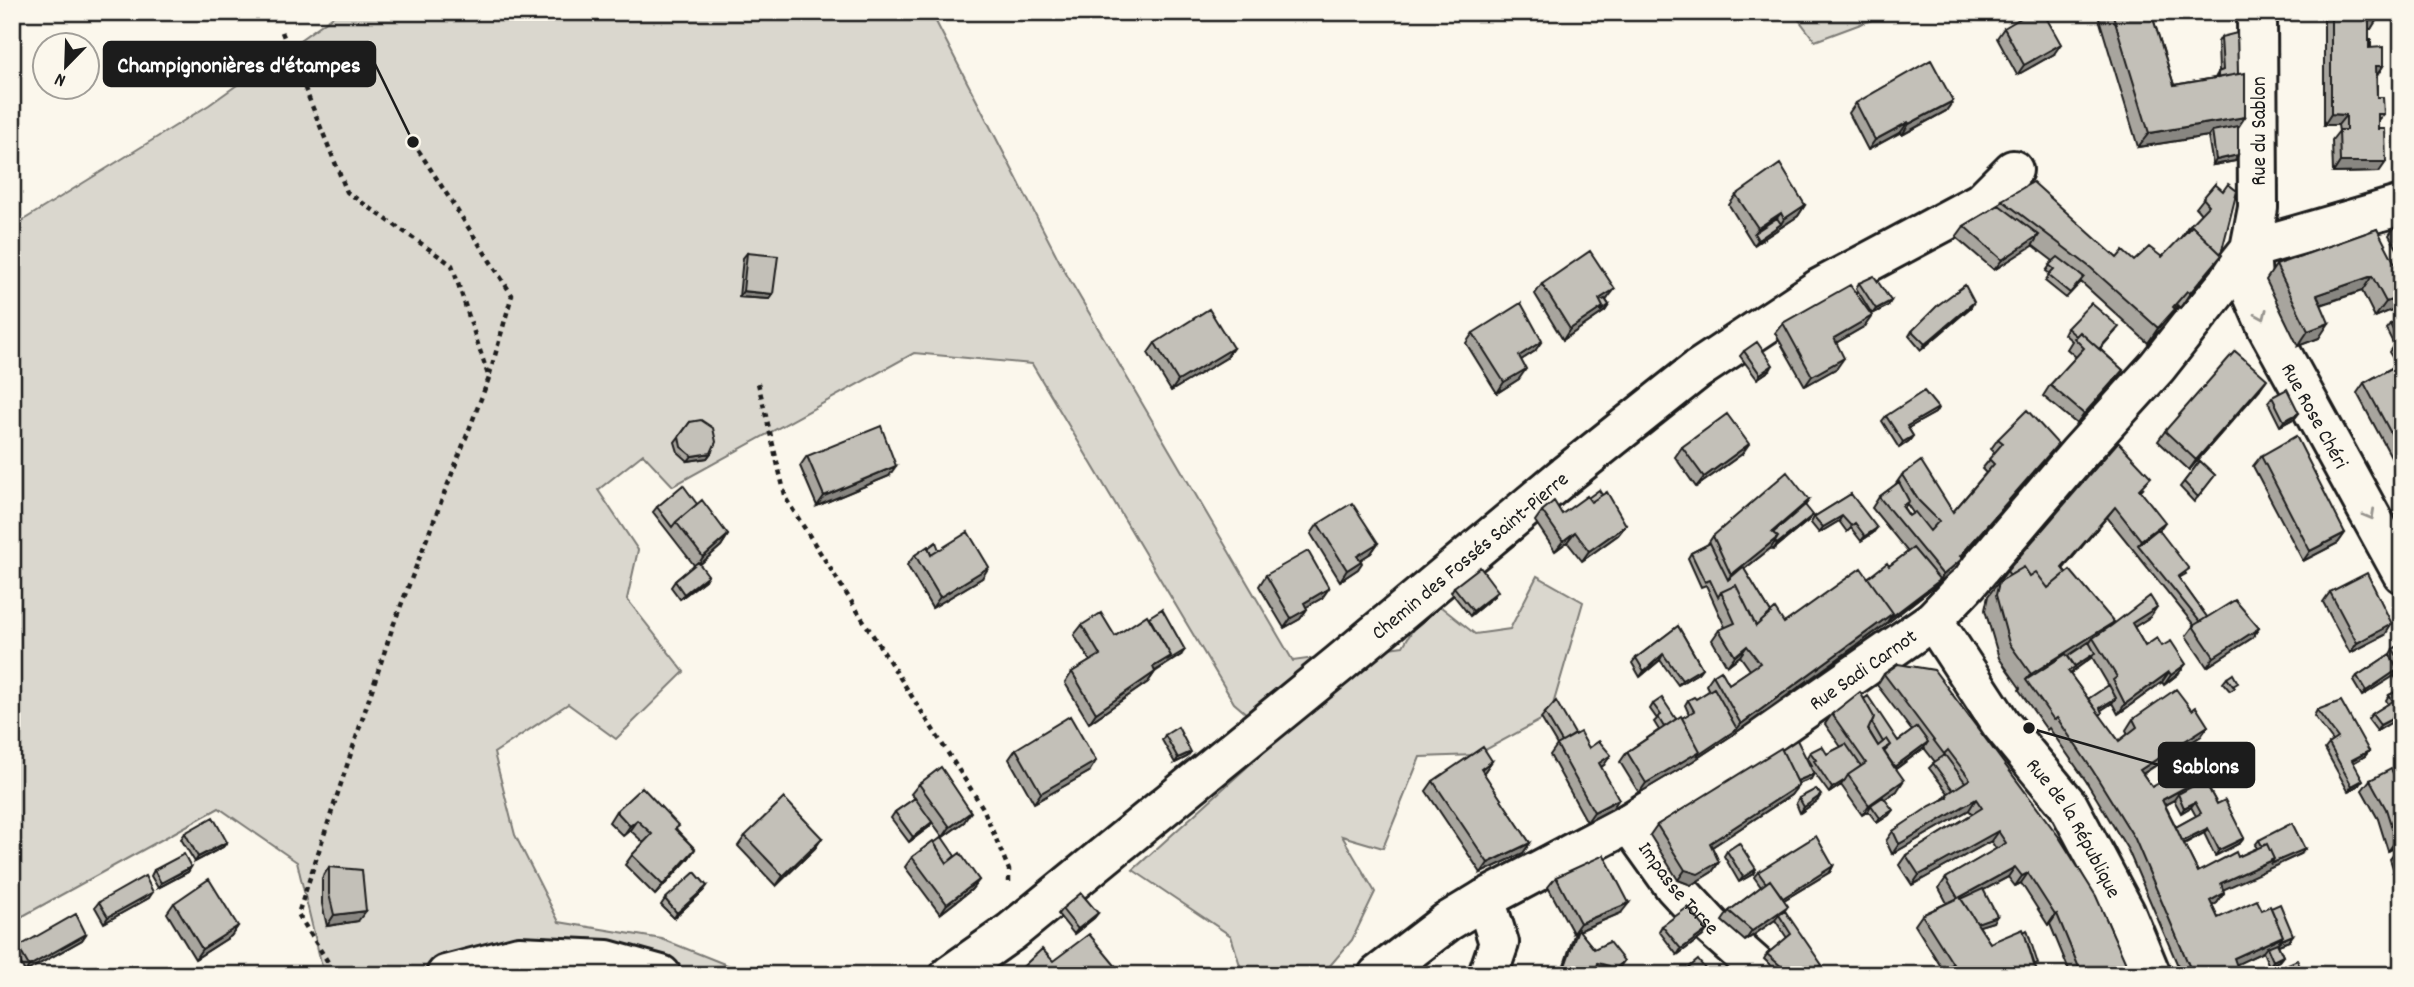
<svg xmlns="http://www.w3.org/2000/svg" width="2414" height="987" viewBox="0 0 2414 987" font-family="Dekko,sans-serif">
<style>
.green{fill:#dad7ce;stroke:#7b7a75;stroke-width:2}
.lines{fill:none;stroke-linecap:round;stroke-linejoin:round}
.minor-casing{stroke:#1c1c1c;stroke-width:44}
.major-casing{stroke:#1c1c1c;stroke-width:44}
.path{stroke:#1c1c1c;stroke-width:4.5;stroke-dasharray:5 5;stroke-linecap:butt}
.minor{stroke:#fbf7ec;stroke-width:38}
.major{stroke:#fbf7ec;stroke-width:38}
.wall{fill:#a8a59e;stroke:#1c1c1c;stroke-width:2;fill-rule:evenodd}
.shaded-wall{fill:#888681;stroke:#1c1c1c;stroke-width:2}
.building{fill:#c3c0b8;stroke:#1c1c1c;stroke-width:2}
.oneway{stroke:#97948e}
.labels{text-anchor:middle;stroke-width:6;stroke-linejoin:round;paint-order:stroke}
.street-label{font-size:21px;fill:#1c1c1c;stroke:#fbf7ec}
.leader{fill:none;stroke:#1c1c1c;stroke-width:2.5}
.callout-dot{fill:#1c1c1c;stroke:#fbf7ec;stroke-width:2.5}
.callout{fill:#1c1c1c;stroke:#1c1c1c;stroke-width:2.5}
.callout-label{font-size:23px;text-anchor:middle;font-weight:bold;fill:#fff}
</style>
<rect width="100%" height="100%" fill="#fbf7ec"/>
<filter id="ink" filterUnits="userSpaceOnUse"><feTurbulence type="fractalNoise" baseFrequency=".0143" numOctaves="2"/><feDisplacementMap in="SourceGraphic" scale="14" xChannelSelector="R" yChannelSelector="G"/><feConvolveMatrix kernelMatrix="1 2 1 2 8 2 1 2 1" color-interpolation-filters="sRGB"/></filter>
<g filter="url(#ink)">
<path class="green" d="M339 12H931L1064 270 1293 661 1403 646 1431 599 1475 634 1510 629 1537 576 1583 602 1550 715 1476 755 1420 757 1383 848 1342 836 1375 892 1352 940 1322 975H1243L1231 936 1133 870 1277 740 1234 703 1032 364 914 353 673 486 643 454 598 490 638 550 627 599 684 672 616 739 568 704 494 753 515 835 559 922 662 939 752 975H324L297 862 219 808 12 922V227L209 105Z
M1793 12H1893L1815 41Z"/>
<g class="lines">
<g class="minor-casing">
<g id="minor">
<path id="s1" d="M2402 205 2250 249 2253 295 2267 327 2402 573"/>
<path id="s2" d="M1933 620 2001 724 2068 805 2125 912 2151 975"/>
<path id="s3" d="M1629 823 1674 886 1713 928 1766 975"/>
<path d="M1485 899 1499 943 1488 975"/>
<path d="M446 975 519 956 607 960 661 975"/>
<path id="s4" d="M950 975 1011 932 1339 664 1564 476 1697 370 1820 288 1981 202 2013 170"/>
</g>
</g>
<g class="major-casing">
<g id="major">
<path id="s5" d="M1378 975 1447 922 1485 899 1629 823 1758 742 1933 620 1968 583 2078 454 2157 367 2250 249 2258 208 2257 12"/>
</g>
</g>
<path class="path" d="M282 32 347 192 452 265 489 378 393 626 298 914 336 975
M413 142 512 295 489 377
M758 383 786 499 983 808 1009 870V885"/>
<use href="#minor" class="minor"/>
<use href="#major" class="major"/>
</g>
<path class="wall" d="M2097 12H2151L2174 85 2215 78 2219 71 2218 42 2221 37 2238 126V155L2235 161 2213 165 2208 136 2138 147Z
M2324 12H2378L2371 29H2369V39L2371 48 2383 66 2377 76V97L2384 114 2378 121 2379 172 2333 173 2332 140 2339 131 2338 125H2324Z
M2004 28 2054 54 2017 75 1997 38Z
M1953 101 1946 111 1902 135 1901 132 1868 150 1849 113 1856 103Z
M2215 184 2212 270 2180 308 2177 305 2165 324 2148 343 2081 282 2066 298 2045 281 2050 274 2046 271 2053 261 2032 245 1994 270 1956 237 1964 226 1999 205 2002 200 2117 258 2134 261 2162 257 2180 239 2187 228 2201 214 2196 208Z
M1736 195 1805 205 1798 216 1754 245 1729 205Z
M2402 222V257L2389 235 2397 224Z
M2377 229 2399 307 2375 317 2362 291 2321 305 2319 338 2298 346 2266 280 2276 265Z
M747 253 769 299 739 297 743 258Z
M1859 283 1888 306 1872 314 1856 288Z
M1542 284 1607 299 1606 300 1609 305 1605 311 1563 340 1535 294Z
M1971 307 1921 350 1909 336 1912 331Z
M2402 319V339L2393 343 2386 329 2390 324Z
M1783 323 1865 326 1836 343 1837 368 1805 386 1775 333Z
M2067 328 2115 332 2100 349 2123 370 2115 380 2077 424 2043 396 2050 385 2076 357 2067 349 2072 341 2064 334Z
M1473 333 1535 351 1521 360 1519 379 1497 393 1466 343Z
M2402 342V365L2400 366 2402 369V477L2357 393 2364 383 2397 365 2389 352 2393 346Z
M1155 343 1233 348 1226 358 1171 391 1148 353Z
M1744 351 1770 370 1757 379 1740 356Z
M2260 389 2189 470 2158 441 2165 431Z
M2272 397 2299 413 2295 418 2280 426 2268 402Z
M1938 408 1935 413 1908 428 1913 436 1909 441 1899 448 1882 421 1886 416Z
M690 422 711 453 707 458 688 461 678 452 675 442Z
M1998 439 2058 444 2050 455 1961 556 1956 568 1936 585 1886 624 1734 734 1693 761 1639 793 1620 762 1627 752 1659 730 1654 722 1657 719 1650 709 1653 704 1676 719 1682 718 1689 714 1685 705 1688 700 1696 699 1709 691 1706 685 1713 675 1729 684 1750 670 1740 656 1727 666 1712 640 1719 630 1725 627 1706 585 1701 587 1688 558 1691 553 1707 545 1713 536 1809 500 1805 505 1809 520 1773 550 1771 548 1744 569 1771 613 1784 623 1889 566 1908 552 1872 508 1879 497 1895 485 1902 475 1953 512 1986 473 1982 469 1995 453 1991 449ZM1907 504 1913 513 1909 516 1904 508Z
M1682 447 1742 454 1696 487 1675 457Z
M807 456 889 476 817 506 800 466Z
M2261 456 2345 533 2338 543 2303 561 2253 466Z
M2200 461 2215 475 2194 502 2180 487Z
M2144 487 2140 491 2159 530 2186 574 2179 578 2207 617 2259 628 2252 638 2207 667 2186 636 2194 625 2107 517 2063 569 2114 622 2111 626 2150 617 2134 627 2145 646 2178 674 2164 685 2162 682 2118 714 2112 703 2101 710 2102 713 2100 716 2119 741 2128 734 2126 730 2133 719 2192 710 2208 726 2201 736 2143 774 2152 787 2204 780 2217 804 2244 838 2240 843 2215 856 2204 833 2184 844 2198 872 2238 857 2257 848 2255 845 2259 840 2301 854 2223 889 2224 893 2217 903 2212 906 2218 918 2262 910 2289 941 2278 945 2283 956 2279 961 2269 966 2263 952 2236 964 2240 975H2182L2128 850 2086 781 2049 728 2047 730 2019 690 2020 688 1999 658 1985 610 1988 596 2007 571ZM2092 657 2109 686 2088 699 2070 674 2073 671ZM2174 800 2181 813 2191 807 2196 816 2176 827 2165 805Z
M1851 494 1873 533 1861 541 1851 528 1847 532 1839 521 1819 533 1811 523 1814 517Z
M1588 498 1626 525 1618 535 1582 561 1567 542 1555 551 1535 521 1542 511 1562 514Z
M697 504 728 535 721 546 700 564 705 580 680 599 671 587 675 581 694 565 653 512 657 507Z
M1318 524 1378 543 1371 553 1360 560 1358 569 1340 581 1311 534Z
M928 548 939 550 982 578 932 608 907 565 915 555Z
M1266 575 1329 588 1322 598 1306 607 1307 609 1300 619 1284 628 1259 586Z
M1454 587 1494 596 1470 616 1451 592Z
M2330 592 2385 635 2350 653 2323 602Z
M1082 625 1115 636 1181 655 1155 672 1148 682 1089 723 1065 683 1072 672 1090 661 1074 635Z
M1678 626 1702 668 1698 673 1678 685 1660 660 1640 677 1632 663 1636 658Z
M2402 644V725L2397 719 2377 731 2368 719 2372 714 2388 704 2386 700 2389 695 2401 689 2394 675 2362 696 2353 681 2357 676 2390 654 2393 649Z
M1898 664 2131 975H2071L2050 924 2048 925 2021 883 2015 886 2008 877 1983 890 1993 922 1979 926 1990 943 2035 968 2038 975H1944L1945 973 1915 925 1922 915 1947 903 1939 888 1946 878 1996 849 1991 841 1912 885 1899 865 1906 855 1972 814 1969 810 1892 854 1886 841 1893 831 1943 799 1948 793 1929 768 1935 762 1924 748 1896 769 1897 791 1885 799 1889 815 1877 823 1868 811 1862 815 1841 785 1829 793 1812 770 1811 779 1798 784 1791 795 1712 847 1719 862 1712 872 1691 885 1678 880 1650 835 1657 825 1782 750 1810 766 1812 765 1807 757 1810 752 1827 754 1841 747 1825 724 1832 714 1864 699 1898 741 1912 731 1877 685 1884 674ZM1868 729 1878 746 1868 730Z
M2227 678 2235 688 2230 691 2223 683Z
M2317 710 2369 751 2365 756 2353 763 2359 785 2348 791 2325 749 2329 744 2333 741 2314 716Z
M1545 713 1575 734 1589 748 1604 765 1601 767 1612 809 1587 822 1550 755 1557 745 1541 718Z
M1165 735 1187 757 1175 763 1162 740Z
M1016 749 1089 772 1034 803 1009 759Z
M1492 761 1483 773 1530 843 1523 853 1481 873 1426 791 1433 781Z
M2370 780 2402 790V844L2388 851 2378 819 2362 790Z
M919 784 964 822 943 837 932 822 929 827 909 842 891 818 895 812 915 798 911 794Z
M1799 798 1817 801 1800 813 1796 803Z
M616 811 676 829 695 849 688 859 655 895 625 865 632 855 644 843 630 830 623 836 609 822Z
M185 833 227 842 223 847 195 862 181 839Z
M745 836 822 838 815 848 776 886 738 846Z
M934 843 955 856 979 880 971 890 940 914 905 867 912 857Z
M1727 851 1753 874 1739 882 1724 856Z
M2402 851V868L2394 871 2390 859 2394 854Z
M1833 866 1830 872 1784 900 1785 911 1818 971 1812 975H1781L1764 959 1767 954 1787 938 1775 920 1745 941 1722 921 1729 911 1761 887 1754 877 1758 872Z
M191 867 188 872 158 888 151 876 154 870Z
M329 867 358 921 327 926 322 904V878Z
M1556 877 1621 913 1579 931 1594 949 1624 961 1620 967 1611 975H1608L1605 972 1597 969 1595 975 1561 974 1574 935 1576 932 1573 933 1548 887Z
M707 886 703 891 674 918 661 905 665 899Z
M149 898 104 923 95 907 99 902Z
M174 903 238 926 231 936 195 959 167 913Z
M1062 909 1098 913 1094 918 1074 934 1058 914Z
M1662 926 1703 936 1677 955 1659 931Z
M86 934 82 940 25 972 15 952 18 947Z"/>
<path class="shaded-wall" d="M2369 18H2378L2371 29H2362Z
M2061 44 2054 54 2017 75 2024 65Z
M2376 66H2383L2376 76Z
M1953 101 1946 111 1902 135 1909 124Z
M2331 114 2346 115 2338 125H2324Z
M2245 117 2235 132 2212 131 2208 136 2138 147 2149 133Z
M1908 122 1901 132 1868 150 1875 140Z
M2238 155 2235 161 2213 165 2216 160Z
M2340 162H2386L2379 172 2333 173Z
M1805 205 1798 216 1754 245 1758 240 1781 224 1784 219Z
M1781 213 1773 223 1754 233 1758 228Z
M2039 235 2032 246 1994 270 2002 260Z
M2222 255 2212 270 2180 308 2190 293Z
M2372 276 2362 291 2307 309 2317 295Z
M1615 289 1607 299 1597 306 1599 299Z
M743 291 773 294 769 299 739 297Z
M2402 296V304L2399 307 2375 317 2386 302Z
M1891 301 1888 306 1872 314 1876 309Z
M1974 302 1971 307 1921 350 1925 344Z
M1609 305 1605 311 1563 340 1570 329 1603 307Z
M2175 309 2165 324 2148 343 2158 328Z
M1872 316 1865 326 1827 348 1834 338Z
M2329 323 2319 338 2298 346 2308 331Z
M2402 335V339L2393 343 2397 338Z
M1542 341 1535 351 1512 366 1519 356Z
M1233 348 1226 358 1171 391 1178 381Z
M1844 358 1837 368 1805 386 1812 376Z
M1773 365 1770 370 1757 379 1760 374Z
M1526 369 1519 379 1497 393 1504 382Z
M2123 370 2115 380 2077 424 2084 414Z
M2267 379 2260 389 2189 470 2196 460Z
M1938 408 1935 413 1903 431 1907 426Z
M2299 413 2295 418 2280 426 2284 421Z
M1913 436 1909 441 1899 448 1903 442Z
M1749 444 1742 454 1696 487 1704 477Z
M2058 444 2050 455 1953 566 1960 556Z
M711 453 707 458 688 461 692 456Z
M896 466 889 476 817 506 824 496Z
M1809 500 1802 510 1770 538 1772 532Z
M2115 507 2107 517 2055 578 2062 568Z
M1813 515 1809 520 1773 550 1777 544Z
M1842 516 1839 521 1819 533 1823 527Z
M2165 522 2158 532 2138 545 2141 540Z
M1626 525 1618 535 1582 561 1589 551Z
M1877 528 1873 533 1861 541 1865 536Z
M1575 532 1567 542 1555 551 1563 541Z
M2345 533 2338 543 2303 561 2310 551Z
M728 535 721 546 696 568 703 557Z
M1778 537 1771 548 1724 585 1731 575Z
M1378 543 1371 553 1355 563 1357 556Z
M1963 558 1956 568 1936 585 1886 624 1890 618 1940 580 1943 575Z
M1361 561 1362 563 1358 569 1340 581 1347 570Z
M989 567 982 578 932 608 940 597Z
M708 575 705 580 680 599 684 594Z
M1329 588 1322 598 1296 613 1304 603Z
M1498 591 1494 596 1470 616 1473 611Z
M2157 607 2150 617 2125 633 2132 623Z
M1307 609 1300 619 1284 628 1291 618Z
M1893 613 1886 624 1734 734 1693 761 1639 793 1646 783 1737 729 1741 724Z
M2114 622 2104 637 2093 638 2086 648 2026 680 2031 674Z
M2392 624 2385 635 2350 653 2357 643Z
M2259 628 2252 638 2207 667 2214 657Z
M1747 646 1740 656 1727 666 1735 656Z
M1185 650 1181 655 1145 677 1153 667 1171 656Z
M2095 653 2091 658 2073 671 2068 677V671Z
M1663 654 1660 660 1640 677 1644 671Z
M2186 664 2178 674 2164 685 2171 675Z
M1702 668 1698 673 1678 685 1682 680Z
M2397 670 2394 676 2362 696 2366 691Z
M1155 672 1148 682 1089 723 1096 713Z
M2169 672 2162 682 2118 714 2125 704Z
M2116 698 2112 703 2097 713 2100 708Z
M2401 714 2397 719 2377 731 2380 725Z
M2208 726 2201 736 2133 780 2140 770Z
M1928 742 1924 748 1886 776 1890 770Z
M2369 751 2365 756 2348 766 2352 760Z
M1191 752 1187 757 1175 763 1178 758Z
M1611 755 1604 765 1591 773 1599 763Z
M1096 761 1089 772 1034 803 1041 793Z
M1492 761 1485 771 1474 780 1481 769Z
M1814 774 1811 779 1788 788 1792 783Z
M2208 775 2201 785 2178 794 2174 800 2155 810 2162 800Z
M1845 780 1841 785 1829 793 1832 788Z
M1904 780 1897 791 1873 807 1871 805 1868 811 1862 815 1869 805Z
M2363 780 2359 785 2348 791 2352 786Z
M1799 785 1791 795 1703 853 1710 843Z
M1821 795 1817 801 1800 813 1804 807Z
M1619 799 1612 809 1587 822 1594 812Z
M1976 799 1969 810 1892 854 1899 844Z
M2195 802 2191 807 2181 813 2184 808Z
M1893 810 1889 815 1877 823 1880 818Z
M971 812 964 822 943 837 950 827Z
M637 820 630 830 623 836 630 826Z
M932 822 929 827 909 842 913 837Z
M2208 828 2204 833 2175 848 2178 843Z
M1998 831 1991 841 1912 885 1919 875Z
M2402 837V844L2388 851 2396 841Z
M822 838 815 848 776 886 783 876Z
M2244 838 2240 843 2215 856 2219 850Z
M227 842 223 847 195 862 198 857Z
M1530 843 1523 853 1481 873 1488 863Z
M695 849 688 859 655 895 663 885Z
M2305 849 2301 854 2214 894 2221 883 2274 859Z
M1719 862 1712 872 1691 885 1678 880 1685 870Z
M2402 864V868L2394 871 2398 866Z
M1833 866 1830 872 1774 906 1778 901Z
M191 867 188 872 158 888 161 883Z
M2015 867 2008 877 1958 904 1960 897Z
M1756 869 1753 874 1739 882 1743 877Z
M2028 873 2021 883 2015 886 2022 876Z
M979 880 971 890 940 914 947 904Z
M707 886 703 891 674 918 677 913Z
M153 892 149 898 104 923 108 917Z
M2224 893 2217 903 2203 911 2210 901Z
M1629 903 1621 913 1573 933 1580 923Z
M1788 906 1781 916 1779 915 1775 920 1745 941 1752 931Z
M366 911 358 921 327 926 334 915Z
M1098 913 1094 918 1074 934 1078 929Z
M2057 914 2050 924 2048 925 2055 915Z
M1997 916 1993 922 1967 930 1971 924Z
M238 926 231 936 195 959 202 949Z
M1707 930 1703 936 1677 955 1681 949Z
M86 934 82 940 25 972 29 966Z
M2293 935 2289 941 2276 946 2279 941Z
M2283 936 2276 946 2267 947 2263 952 2227 969 2234 958Z
M2283 956 2279 961 2269 966 2273 961Z
M1598 963 1609 966 1605 972 1595 969Z
M1822 965 1818 971 1812 975H1807Z
M1564 969 1567 970 1564 975 1561 974Z"/>
<path class="building" d="M2031 12H2043L2061 44 2024 65 2004 28Z
M2112 12H2151L2174 85 2245 73V117L2149 133Z
M2331 12H2378V18H2369V48L2383 47V66H2376L2377 97H2383L2384 114H2378V129H2385L2386 162H2340L2339 130H2346V115L2331 114Z
M2237 33 2238 74 2218 78V72L2223 70 2221 37Z
M2369 39H2371V48H2369Z
M1931 60 1953 101 1909 124 1908 122 1875 140 1856 103Z
M2238 126V155L2216 160 2212 131Z
M1780 164 1805 205 1784 219 1781 213 1758 228 1736 195Z
M2033 182 2117 258 2123 251 2134 261 2149 247 2162 257 2192 226 2222 255 2190 293 2187 291 2173 307 2175 309 2158 328 2091 268 2002 200Z
M2215 184 2223 191 2228 184 2237 191 2221 254 2192 226 2188 230 2187 228 2209 205 2203 198Z
M1999 205 2039 235 2002 260 1964 226Z
M1777 218 1781 224 1758 240 1754 233Z
M2402 222V234L2397 224Z
M2377 229 2402 277V296L2386 302 2372 276 2317 295 2329 323 2308 331 2276 265Z
M1590 251 1615 289 1599 299 1603 307 1570 329 1542 284Z
M747 253 778 256 773 294 743 291Z
M2058 257 2084 277 2070 293 2048 275 2054 269 2049 265Z
M1874 276 1891 301 1876 309 1859 283Z
M1850 285 1872 316 1834 338 1844 358 1812 376 1783 323Z
M1965 285 1974 302 1925 344 1912 331 1938 305Z
M1605 299 1609 305 1600 312 1603 307 1600 301Z
M1521 303 1542 341 1519 356 1526 369 1504 382 1473 333Z
M2091 303 2119 327 2099 349 2080 332 2076 336 2067 328Z
M1209 309 1233 348 1178 381 1155 343Z
M2402 319V335L2397 338 2390 324Z
M2080 332 2123 370 2084 414 2050 385 2084 348 2074 338Z
M1757 342 1773 365 1760 374 1744 351Z
M2402 342V361L2393 346Z
M2235 351 2267 379 2196 460 2165 431Z
M2399 364 2402 369V454L2364 383Z
M2287 389 2299 413 2284 421 2272 397Z
M1924 391 1938 408 1907 426 1913 436 1903 442 1886 416Z
M2027 410 2058 444 1960 556 1963 558 1943 575 1879 497 1899 482 1909 501 1902 506 1909 516 1915 512 1930 531 1939 521 1919 501 1902 475 1921 461 1953 512 1994 464 1989 459 2003 443 1998 439Z
M1727 414 1749 444 1704 477 1682 447Z
M701 420 713 428 716 442 711 453 692 456 681 447 679 437 690 422Z
M881 426 896 466 824 496 807 456Z
M2296 436 2345 533 2310 551 2261 456Z
M2118 442 2151 477 2139 489 2165 522 2141 540 2115 507 2062 568 2066 573 2048 588 2036 572 2030 576 2024 567 2010 575 2007 571Z
M2200 461 2215 475 2198 497 2184 482Z
M1787 472 1809 500 1772 532 1778 537 1731 575 1713 536Z
M683 485 697 504 676 522 672 527 657 507Z
M1599 490 1602 495 1591 502 1588 498Z
M1607 492 1626 525 1589 551 1575 532 1563 541 1542 511 1554 501 1562 514 1587 496 1591 502Z
M1851 494 1877 528 1865 536 1855 523 1851 526 1842 516 1823 527 1814 517Z
M702 500 728 535 703 557 676 522Z
M1352 503 1378 543 1357 556 1361 561 1347 570 1318 524Z
M1805 505 1813 515 1777 544 1775 542 1778 537 1773 533Z
M2158 529 2189 569 2178 577 2207 617 2200 622 2138 545Z
M968 532 989 567 940 597 915 555 928 546 931 555Z
M936 542 939 550 931 555 928 548Z
M1710 543 1728 580 1743 567 1771 613 1756 626 1736 585 1721 592 1718 597 1710 580 1705 582 1691 553Z
M1913 548 1940 580 1890 618 1893 613 1868 578 1887 563 1889 566Z
M1308 551 1329 588 1304 603 1307 609 1291 618 1266 575Z
M698 562 708 575 684 594 675 581Z
M1480 567 1498 591 1473 611 1454 587Z
M2024 567 2030 576 2036 572 2048 588 2070 570 2114 622 2031 674 2009 643 1996 595 1999 582Z
M1861 568 1893 613 1741 724 1713 675 1721 670 1729 684 1760 663 1747 646 1735 656 1719 630 1735 623 1721 592 1736 585 1756 626 1775 609 1784 623Z
M2367 573 2392 624 2357 643 2330 592Z
M2150 596 2157 607 2132 623 2145 646 2157 638 2162 646 2171 641 2186 664 2171 675 2169 672 2125 704 2113 680 2117 677 2093 638 2111 626Z
M2235 600 2259 628 2214 657 2193 626Z
M1162 609 1185 650 1167 661 1171 656 1149 617Z
M1101 613 1115 636 1147 615 1171 656 1153 667 1155 672 1096 713 1072 672 1100 655 1082 625Z
M1678 626 1702 668 1682 680 1663 654 1644 671 1636 658Z
M2089 642 2095 653 2075 666 2068 656Z
M2402 644V665L2393 649Z
M2066 654 2075 667 2068 671 2119 741 2137 727 2133 719 2176 689 2192 710 2196 707 2208 726 2140 770 2152 787 2199 760 2208 775 2162 800 2198 872 2236 852 2238 857 2267 844 2274 859 2221 883 2224 893 2210 901 2218 918 2257 900 2262 910 2270 906 2283 936 2234 958 2240 975H2193L2135 839 2093 771 2057 718 2054 720 2026 680Z
M2390 654 2397 670 2366 691 2357 676Z
M1898 664 1934 670 2059 837 2096 896 2131 975H2082L2057 914 2055 915 2028 873 2022 876 2015 867 1960 897 1990 943 2023 929 2038 975H1953L1949 966 1953 964 1922 915 1958 898 1946 878 2006 843 1998 831 1919 875 1906 855 1982 808 1976 799 1899 844 1893 831 1930 806 1948 797 1947 794 1970 779 1948 750 1944 754 1884 674Z
M2233 674 2238 683 2233 686 2227 678Z
M2109 685 2116 698 2100 708 2102 713 2100 715 2088 699Z
M1714 688 1737 729 1697 756 1700 751 1682 718 1694 711 1688 700 1694 697 1696 699Z
M2402 689V715L2401 714 2380 725 2372 714 2393 701 2389 695Z
M1860 692 1874 717 1868 730 1878 746 1887 739 1891 745 1883 750 1904 780 1869 805 1848 775 1866 763 1832 714Z
M1868 696 1898 741 1917 727 1928 742 1894 767 1884 752 1891 745 1887 739 1883 742 1872 723 1874 717 1864 699Z
M1662 698 1676 719 1664 727 1658 717 1661 715 1653 704Z
M1556 701 1575 734 1562 742 1545 713Z
M2341 701 2369 751 2352 760 2363 780 2352 786 2329 744 2338 738 2317 710Z
M1070 716 1096 761 1041 793 1016 749Z
M1681 716 1700 751 1646 783 1627 752Z
M1178 727 1191 752 1178 758 1165 735Z
M1580 732 1589 748 1599 741 1611 755 1599 763 1619 799 1594 812 1557 745Z
M1797 740 1814 774 1797 781 1782 750Z
M1846 744 1861 766 1848 775 1845 780 1832 788 1814 761 1816 760 1810 752 1822 746 1827 754Z
M1483 747 1492 761 1481 769 1530 843 1488 863 1433 781Z
M1781 748 1799 785 1710 843 1719 862 1698 874 1685 870 1657 825Z
M1945 755 1965 782 1953 790 1933 763Z
M941 767 971 812 950 827 919 784Z
M2391 769 2402 790V837L2396 841 2386 809 2370 780Z
M2204 780 2217 804 2225 800 2244 838 2219 850 2208 828 2182 841 2176 827 2201 813 2195 802 2184 808 2178 794Z
M642 787 679 826 675 829 695 849 663 885 632 855 652 834 637 820 630 826 616 811Z
M1816 789 1821 795 1804 807 1799 798Z
M1883 797 1893 810 1880 818 1871 805Z
M784 798 822 838 783 876 745 836Z
M915 798 932 822 913 837 895 812Z
M213 817 227 842 198 857 185 833Z
M2292 823 2305 849 2270 864 2274 859 2267 844 2262 846 2259 840Z
M1816 836 1833 866 1783 898 1770 880 1766 883 1758 872Z
M942 837 955 856 947 863 934 843Z
M933 841 947 863 960 853 979 880 947 904 912 857Z
M1739 843 1756 869 1743 877 1727 851Z
M2402 851V864L2398 866 2394 854Z
M184 854 191 867 161 883 154 870Z
M1604 855 1629 903 1580 923 1556 877Z
M329 867 362 870 366 911 334 915 329 894Z
M695 872 707 886 677 913 665 899Z
M145 876 153 892 108 917 99 902Z
M209 879 238 926 202 949 174 903Z
M1770 880 1788 906 1752 931 1729 911Z
M1983 889 1997 916 1977 923 1961 899Z
M1081 893 1098 913 1078 929 1062 909Z
M2280 904 2293 935 2279 941 2283 936 2271 908Z
M1688 907 1707 930 1681 949 1662 926Z
M1785 911 1822 965 1807 975H1791L1767 954 1791 934 1779 915Z
M76 914 86 934 29 966 18 947Z
M1578 929 1594 949 1609 942 1624 961 1613 971 1609 966 1598 963 1595 975 1568 968V970L1564 969Z
M2027 930 2038 964 2034 965 2024 932Z
M1089 934 1123 975H1014L1042 949 1053 961Z
M2277 943 2283 956 2273 961 2267 947Z
M1698 960 1710 975H1680Z
M2297 960 2303 973 2299 975H2293L2288 964Z
M2290 967 2293 975H2272Z
M1568 968 1595 975H1566Z
M2310 970 2312 975H2299Z"/>
<defs><path id="oneway-chevron" d="M-2-3.5L2.5 0L-2 3.5" fill="none" stroke-width="1.6" stroke-linecap="round" stroke-linejoin="round" transform="scale(1.75)"/></defs>
<g class="oneway">
<use href="#oneway-chevron" transform="translate(2262 315) rotate(66)"/>
<use href="#oneway-chevron" transform="translate(2370 515) rotate(61)"/>
</g>
</g>
<g class="labels">
<g class="street-label">
<text transform="translate(2258 131) rotate(-90)" y="7">Rue du Sablon</text>
<text dy="7" stroke="none"><textPath href="#s1" startOffset="340">Rue Rose Chéri</textPath></text>
<text dy="7" stroke="none"><textPath href="#s4" startOffset="668">Chemin des Fossés Saint-Pierre</textPath></text>
<text dy="7" stroke="none"><textPath href="#s5" startOffset="574">Rue Sadi Carnot</textPath></text>
<text dy="7" stroke="none"><textPath href="#s2" startOffset="252">Rue de la République</textPath></text>
<text dy="7" stroke="none"><textPath href="#s3" startOffset="82">Impasse Torse</textPath></text>
</g>
</g>
<path class="leader" d="M413 142L375 64M2029 728L2159 765"/>
<g class="callout-dot">
<circle cx="413" cy="142" r="7"/>
<circle cx="2029" cy="728" r="7"/>
</g>
<g class="callout">
<rect x="104" y="42" width="271" height="44" rx="7"/>
<rect x="2159" y="743" width="95" height="44" rx="7"/>
</g>
<g class="callout-label">
<text x="239" y="72">Champignonières d'étampes</text>
<text x="2206" y="773">Sablons</text>
</g>
<rect width="2414" height="987" fill="none" stroke="#fbf7ec" stroke-width="42"/>
<rect x="21" y="21" width="2372" height="945" fill="none" stroke="#1c1c1c" stroke-width="2.5" filter="url(#ink)"/>
<g transform="translate(66 66) rotate(203)"><circle r="33" fill="#fbf7ec" stroke="#a29f99" stroke-width="2"/>
<path d="M0-5L12 26L0 18L-12 26Z" fill="#1c1c1c"/>
<text y="-10" font-size="19" font-weight="bold" text-anchor="middle" fill="#1c1c1c">N</text>
</g>
</svg>
